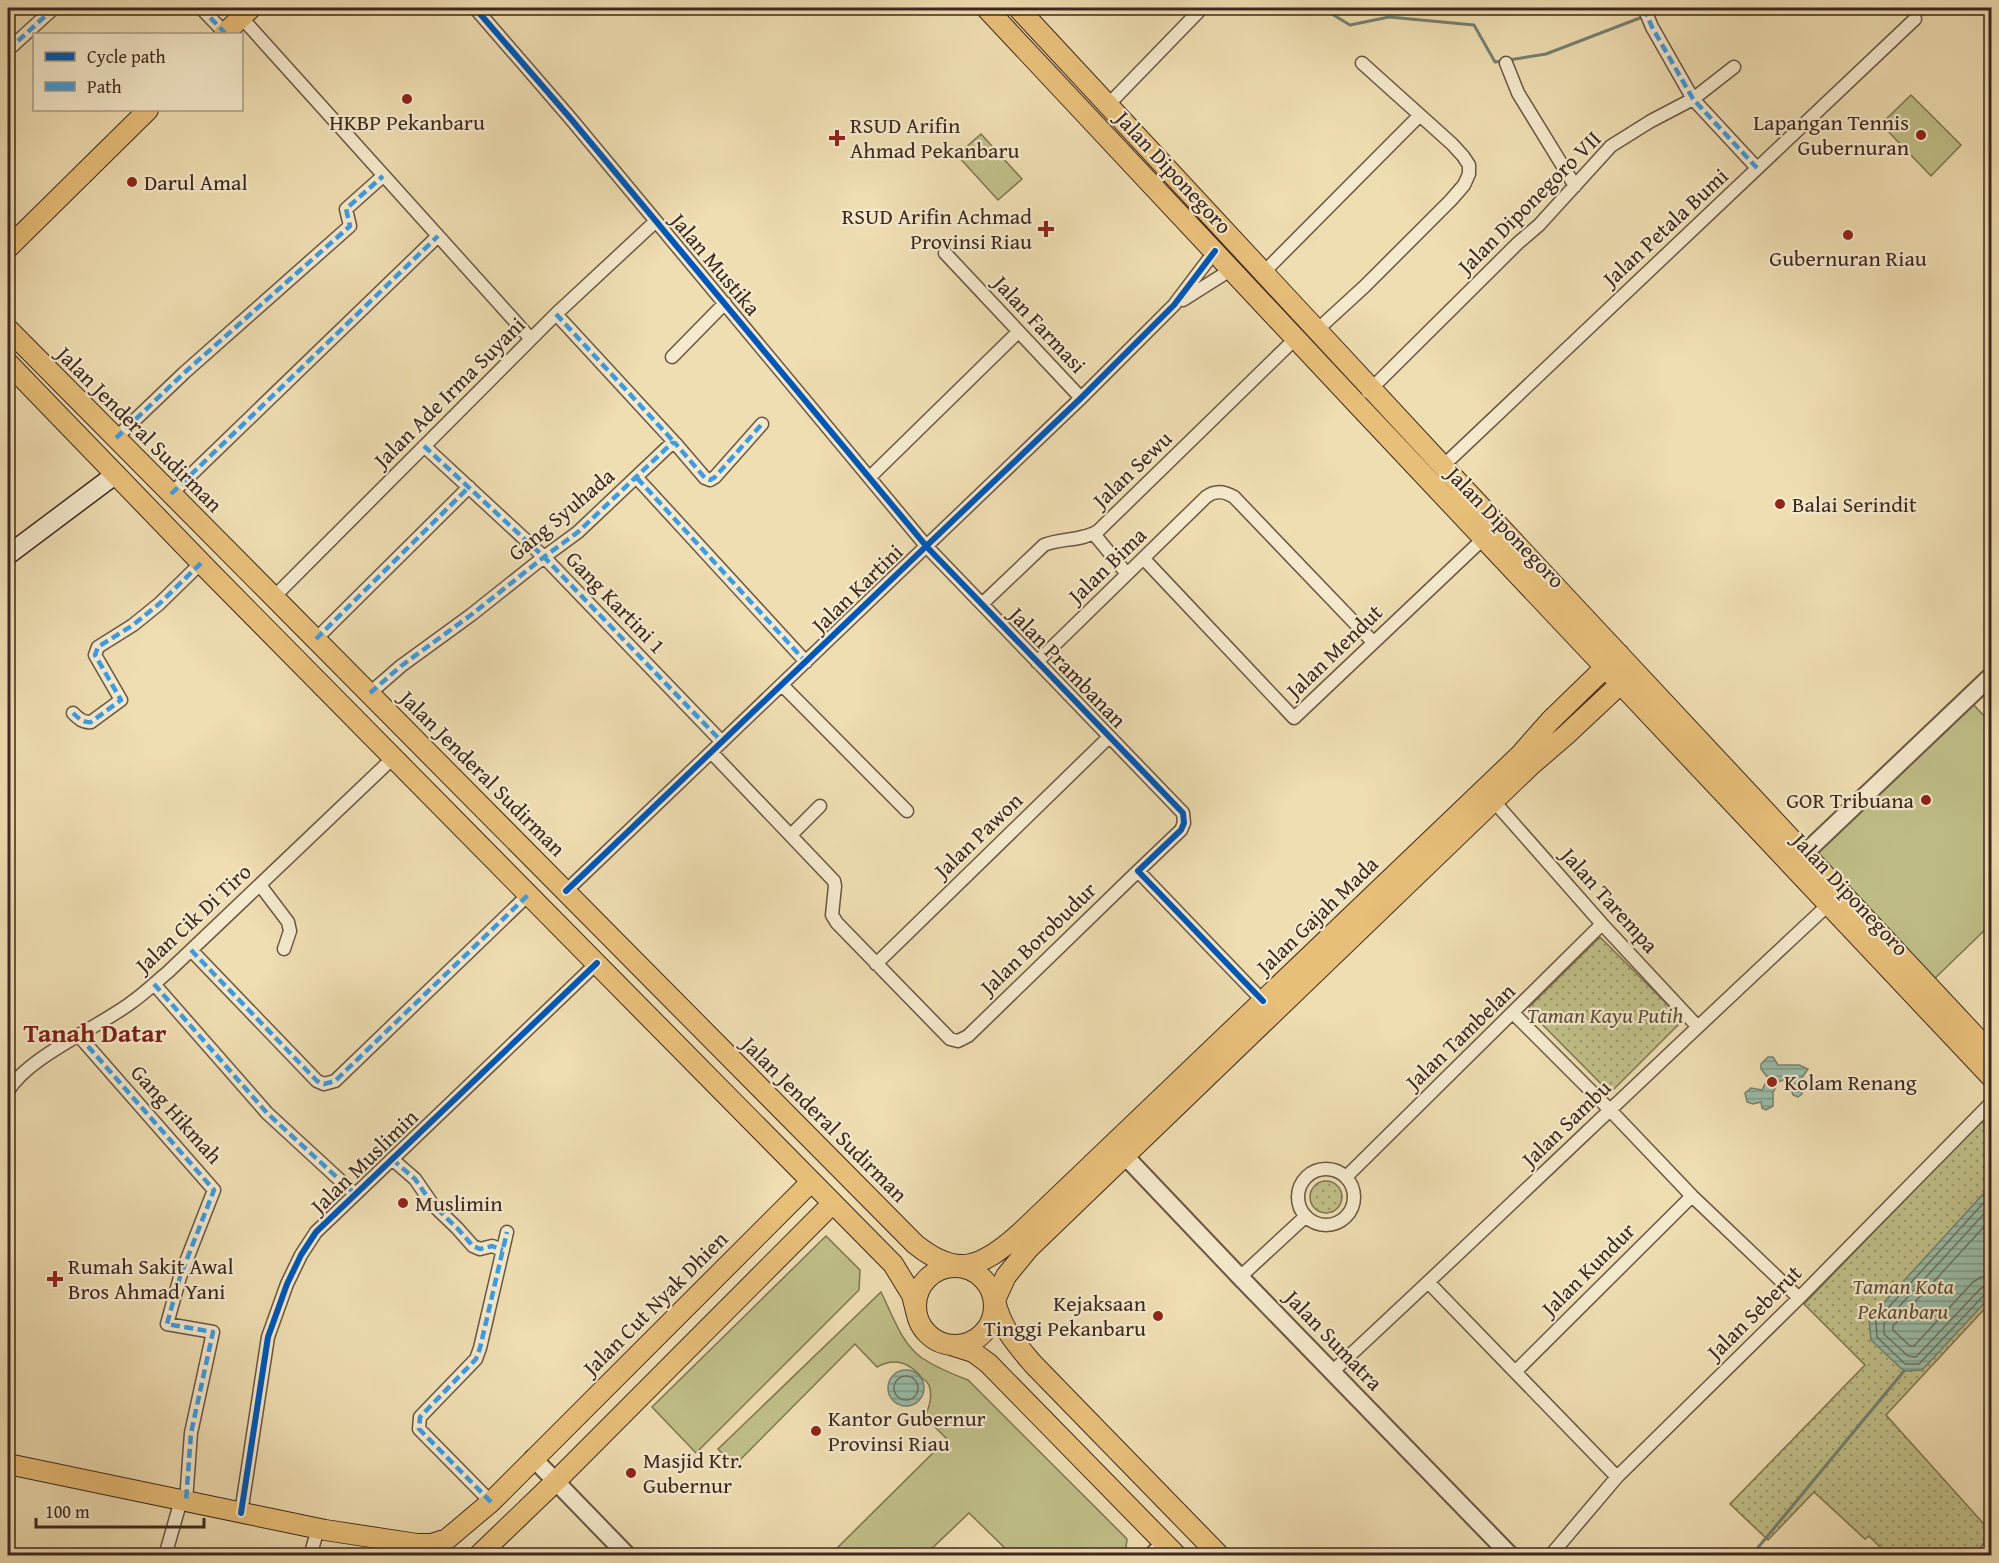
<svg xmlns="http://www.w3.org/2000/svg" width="1999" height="1563" viewBox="0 0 1999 1563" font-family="'Gentium Book Plus',serif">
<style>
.grass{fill:#c0bf88;stroke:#7e7453;stroke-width:1.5}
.park{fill:url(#park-dots);stroke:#7e7453;stroke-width:1.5}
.water{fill:url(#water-rules);stroke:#758171;stroke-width:1.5}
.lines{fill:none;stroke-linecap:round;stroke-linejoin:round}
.shore{stroke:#6c7263;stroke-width:1.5}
.stream{stroke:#758171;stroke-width:3}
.minor-casing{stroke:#6a5643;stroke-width:15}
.tertiary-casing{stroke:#6a5643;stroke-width:20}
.secondary-casing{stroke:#3d281e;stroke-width:21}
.primary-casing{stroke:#3d281e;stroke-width:22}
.minor{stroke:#f5eacd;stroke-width:12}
.tertiary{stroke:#f5eacd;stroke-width:16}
.secondary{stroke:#f5eacd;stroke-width:18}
.primary{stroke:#e8bf79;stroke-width:20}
.quiet{stroke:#3f9ce0;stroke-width:4.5;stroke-dasharray:9 4.5;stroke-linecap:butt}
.cycleway-casing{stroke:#f5eacd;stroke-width:10}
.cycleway{stroke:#0057b8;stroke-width:6}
.poi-dot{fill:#8f2418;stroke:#f5eacd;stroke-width:2}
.labels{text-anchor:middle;stroke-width:4.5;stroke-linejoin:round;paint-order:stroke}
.poi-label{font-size:22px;fill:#3d281e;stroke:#f5eacd;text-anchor:start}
.street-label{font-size:22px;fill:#3d281e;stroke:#f5eacd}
.park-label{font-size:22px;font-style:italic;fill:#5e4e38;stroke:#f5eacd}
.quarter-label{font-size:26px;font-weight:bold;fill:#7a1f14;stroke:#f5eacd}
</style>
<defs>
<pattern id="park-dots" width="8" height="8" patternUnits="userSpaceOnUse" patternTransform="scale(1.5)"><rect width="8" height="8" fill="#c0bf88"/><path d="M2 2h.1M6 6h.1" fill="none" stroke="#9d9b6f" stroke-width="1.8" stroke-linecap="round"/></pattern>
<pattern id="water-rules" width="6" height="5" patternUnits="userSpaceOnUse" patternTransform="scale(1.5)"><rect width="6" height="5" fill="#9abda8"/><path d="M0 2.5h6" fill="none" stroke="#7f9a88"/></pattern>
</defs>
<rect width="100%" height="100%" fill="#efdeb2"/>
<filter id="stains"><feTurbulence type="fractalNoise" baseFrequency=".00333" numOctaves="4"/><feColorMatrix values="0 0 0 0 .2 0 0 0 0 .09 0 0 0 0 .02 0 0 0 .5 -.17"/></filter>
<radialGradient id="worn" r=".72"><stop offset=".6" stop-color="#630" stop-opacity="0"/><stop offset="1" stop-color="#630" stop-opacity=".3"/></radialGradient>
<path class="grass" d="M1911 95 1961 145 1931 176 1881 124Z
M981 134 1022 179 998 200 957 155Z
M1968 699 1991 723V924L1928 985 1805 852Z
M826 1236 860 1270 859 1290 696 1453 652 1407Z
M881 1292C892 1314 901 1343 922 1358 937 1368 952 1374 968 1380L1127 1539 1125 1555H1012L969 1513 925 1555H830L947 1439 925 1417C929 1407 933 1396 929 1385 927 1382 925 1380 922 1378 910 1363 895 1357 877 1367L855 1344 734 1466 718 1449Z"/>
<path class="park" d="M1600 937 1683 1020 1610 1093 1527 1009Z
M1981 1121 1991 1131V1302L1886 1415 1991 1532V1536L1973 1555H1888L1869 1536 1865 1539 1814 1492 1768 1540 1730 1504 1865 1365 1804 1304Z
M1310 1197a16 16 0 1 1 32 0a16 16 0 1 1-32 0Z"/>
<path class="water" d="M1768 1057H1773L1778 1065H1799L1808 1069 1801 1079 1802 1094 1798 1097 1793 1095 1791 1089 1792 1081 1788 1078 1778 1082 1773 1093V1106L1766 1110 1762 1108 1761 1102 1753 1104 1747 1102 1745 1093 1751 1088 1762 1090 1768 1078 1761 1069V1064Z
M1985 1192H1991V1296L1922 1370 1904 1371 1871 1340 1869 1319Z
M888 1388a18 18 0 1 1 36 0a18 18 0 1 1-36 0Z"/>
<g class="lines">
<path class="shore" d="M1992 1198 1987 1199 1876 1321 1877 1337 1905 1364H1919L1985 1294 1992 1292
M1992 1205 1884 1323V1334L1908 1356 1916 1357 1980 1289 1985 1286 1992 1285
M1992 1218 1893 1326V1330L1910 1346H1914L1973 1282 1981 1277 1992 1276
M894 1388a12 12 0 1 1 24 0a12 12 0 1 1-24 0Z"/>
<path class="stream" d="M1322 8 1350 25 1389 17 1474 25 1495 62 1503 61
M1651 13 1667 8
M1509 60 1546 54 1645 16
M1751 1556 1904 1371"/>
<g class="minor-casing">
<path id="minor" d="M201 8 225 33
M475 8 571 119 927 547 1183 813 1184 823 1181 830 1138 871 1263 1001
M1644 8 1652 27 1693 99 1757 168
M241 17 531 339
M8 50 54 8
M1506 63 1518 93 1575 186
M1108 105 1202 8
M945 253 1081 398
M1264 272 1420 115
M1183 300 1232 269
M556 314 675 443
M1317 330 1365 286 1451 200 1464 185 1469 174V165L1463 156 1452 144 1362 63
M672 357 725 303
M1368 392 1518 243 1539 225 1611 146 1651 121 1693 99 1734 67
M116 438 184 373 350 226 346 209 383 176
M424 446 544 557 722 742
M1443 466 1915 19
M870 477 1018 332
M637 478 806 662
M171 494 438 236
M1094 534 1127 574
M1144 559 1294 718 1483 539
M274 597 556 314 656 221
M982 604 1044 545C1062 538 1082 541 1098 531L1296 338
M316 639 469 487
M1037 662 1206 497C1215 490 1224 491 1234 497L1373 642
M782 685 907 811
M370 693 401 666 471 615 544 557 578 532 672 443H675L705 478 710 480 715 477 762 424
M73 713C78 718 83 723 91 722L121 700 95 655 98 647 133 625 159 604 201 563
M711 752 834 881 835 886 832 915 837 923 950 1039 958 1041 968 1036 1138 871
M1491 798 1602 924 1697 1026
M791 835 820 806
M260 885 288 922 290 931 284 949
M566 891 1081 398 1174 305 1215 251
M191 950 317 1081 324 1084 335 1081 529 894
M876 964 1109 737
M154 984 267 1113 355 1194
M1513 1013 1610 1110 1692 1196 1799 1298
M79 1036 214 1190 180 1277 167 1324 213 1332 191 1433 186 1501
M8 1091C29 1056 98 1028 132 1002 145 993 156 982 168 972L394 757
M392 1159 415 1179 433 1205 457 1228 473 1246 480 1249 492 1246 503 1250
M1298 1197a28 28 0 1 1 56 0a28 28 0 1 1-56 0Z
M1346 1177 1602 924
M1240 1277 1306 1216
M1428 1282 1617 1477
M1333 1371C1499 1217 1662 1059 1828 905
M1515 1372 1692 1196
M491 1502 419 1429 420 1417 476 1359 480 1348 507 1232
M241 1513 268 1337 287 1284 301 1255 316 1232 597 963
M165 1556 181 1500
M310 1556 318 1529
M1550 1556 1617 1477 1799 1298 1992 1102"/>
</g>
<g class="tertiary-casing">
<path id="tertiary" d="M1805 853 1992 675
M1125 1156 1240 1277 1511 1556
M533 1458 628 1556
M1152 1556 1165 1543"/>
</g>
<g class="secondary-casing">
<path id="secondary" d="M8 555 116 474"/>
</g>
<g class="primary-casing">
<path id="primary" d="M986 8 1356 403 1992 1078
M1018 8 1443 466 1992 1054
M224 34 251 8
M8 248 148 110
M8 329 915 1244C957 1278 981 1268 1019 1234L1520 755 1550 721 1619 654
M8 363 210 572 893 1264 912 1295 917 1315
M916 1306a39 39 0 1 1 78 0a39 39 0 1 1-78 0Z
M995 1300 1006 1276 1029 1248 1530 766 1566 735 1631 674
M995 1300C1000 1326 1016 1344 1033 1364L1220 1556
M951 1345 973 1352 988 1363 1177 1556
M8 1464 325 1530 417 1544H432L447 1539 491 1502 811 1182
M478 1556 556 1481 833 1203"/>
</g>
<use href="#minor" class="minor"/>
<use href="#tertiary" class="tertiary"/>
<use href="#secondary" class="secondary"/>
<use href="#primary" class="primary"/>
<path class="quiet" d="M201 8 225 33
M1644 8 1652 27 1693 99 1757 168
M8 50 54 8
M556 314 675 443
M116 438 184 373 350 226 346 209 383 176
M424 446 544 557 722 742
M637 478 806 662
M171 494 438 236
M316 639 469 487
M370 693 401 666 471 615 544 557 578 532 672 443H675L705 478 710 480 715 477 762 424
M73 713C78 718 83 723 91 722L121 700 95 655 98 647 133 625 159 604 201 563
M191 950 317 1081 324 1084 335 1081 529 894
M154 984 267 1113 355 1194
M79 1036 214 1190 180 1277 167 1324 213 1332 191 1433 186 1501
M392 1159 415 1179 433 1205 457 1228 473 1246 480 1249 492 1246 503 1250
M491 1502 419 1429 420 1417 476 1359 480 1348 507 1232"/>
<g class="cycleway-casing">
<path id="cycleway" d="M475 8 571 119 927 547 1183 813 1184 823 1181 830 1138 871 1263 1001
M566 891 1081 398 1174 305 1215 251
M241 1513 268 1337 287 1284 301 1255 316 1232 597 963"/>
</g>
<use href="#cycleway" class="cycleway"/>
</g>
<g class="poi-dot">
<circle cx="407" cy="99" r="6"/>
<circle cx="1921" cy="135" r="6"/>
<path d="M834 129h6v6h6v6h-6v6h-6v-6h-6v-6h6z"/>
<circle cx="132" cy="182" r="6"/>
<path d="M1043 220h6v6h6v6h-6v6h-6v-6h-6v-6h6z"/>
<circle cx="1848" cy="235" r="6"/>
<circle cx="1780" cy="504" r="6"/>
<circle cx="1926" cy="800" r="6"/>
<circle cx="1772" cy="1082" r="6"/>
<circle cx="403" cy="1203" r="6"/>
<path d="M52 1270h6v6h6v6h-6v6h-6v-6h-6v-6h6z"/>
<circle cx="1158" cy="1316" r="6"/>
<circle cx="816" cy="1431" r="6"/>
<circle cx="631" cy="1473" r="6"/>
</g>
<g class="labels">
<g class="poi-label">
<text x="407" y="130" text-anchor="middle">HKBP Pekanbaru</text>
<text x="1909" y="130" text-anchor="end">Lapangan Tennis<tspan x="1909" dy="25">Gubernuran</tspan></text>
<text x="850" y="133">RSUD Arifin<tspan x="850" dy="25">Ahmad Pekanbaru</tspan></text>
<text x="144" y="190">Darul Amal</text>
<text x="1032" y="224" text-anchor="end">RSUD Arifin Achmad<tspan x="1032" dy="25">Provinsi Riau</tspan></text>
<text x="1848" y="266" text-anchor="middle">Gubernuran Riau</text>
<text x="1792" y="512">Balai Serindit</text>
<text x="1914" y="808" text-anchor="end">GOR Tribuana</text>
<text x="1784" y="1090">Kolam Renang</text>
<text x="415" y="1211">Muslimin</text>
<text x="68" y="1274">Rumah Sakit Awal<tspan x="68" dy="25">Bros Ahmad Yani</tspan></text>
<text x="1146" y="1311" text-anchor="end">Kejaksaan<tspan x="1146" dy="25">Tinggi Pekanbaru</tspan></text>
<text x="828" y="1426">Kantor Gubernur<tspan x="828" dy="25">Provinsi Riau</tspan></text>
<text x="643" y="1468">Masjid Ktr.<tspan x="643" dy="25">Gubernur</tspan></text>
</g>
<g class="street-label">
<text transform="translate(1174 172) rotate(47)" y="8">Jalan Diponegoro</text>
<text transform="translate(1529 202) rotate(-45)" y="8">Jalan Diponegoro VII</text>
<text transform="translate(1665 227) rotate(-43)" y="8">Jalan Petala Bumi</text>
<text transform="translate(716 264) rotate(50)" y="8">Jalan Mustika</text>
<text transform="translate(1040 324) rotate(47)" y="8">Jalan Farmasi</text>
<text transform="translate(449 392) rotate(-45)" y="8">Jalan Ade Irma Suyani</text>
<text transform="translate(140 429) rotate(45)" y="8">Jalan Jenderal Sudirman</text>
<text transform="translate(1132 469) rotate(-44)" y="8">Jalan Sewu</text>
<text transform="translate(561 514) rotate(-40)" y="8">Gang Syuhada</text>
<text transform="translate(1506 527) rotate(46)" y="8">Jalan Diponegoro</text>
<text transform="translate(1107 565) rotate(-44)" y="8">Jalan Bima</text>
<text transform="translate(857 588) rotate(-44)" y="8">Jalan Kartini</text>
<text transform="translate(616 602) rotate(46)" y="8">Gang Kartini 1</text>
<text transform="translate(1334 651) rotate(-44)" y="8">Jalan Mendut</text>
<text transform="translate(1068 667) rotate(46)" y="8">Jalan Prambanan</text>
<text transform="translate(483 773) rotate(45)" y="8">Jalan Jenderal Sudirman</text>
<text transform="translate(978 835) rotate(-44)" y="8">Jalan Pawon</text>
<text transform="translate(1851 894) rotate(47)" y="8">Jalan Diponegoro</text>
<text transform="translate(1610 900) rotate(48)" y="8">Jalan Tarempa</text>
<text transform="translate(1317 915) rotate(-44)" y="8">Jalan Gajah Mada</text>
<text transform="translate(193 918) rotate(-43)" y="8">Jalan Cik Di Tiro</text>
<text transform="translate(1038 938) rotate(-44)" y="8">Jalan Borobudur</text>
<text transform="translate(1460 1036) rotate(-44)" y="8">Jalan Tambelan</text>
<text transform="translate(177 1114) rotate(48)" y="8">Gang Hikmah</text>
<text transform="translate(825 1119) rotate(45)" y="8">Jalan Jenderal Sudirman</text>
<text transform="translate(1566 1123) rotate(-44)" y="8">Jalan Sambu</text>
<text transform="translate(364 1161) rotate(-44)" y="8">Jalan Muslimin</text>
<text transform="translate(1588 1269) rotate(-45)" y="8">Jalan Kundur</text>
<text transform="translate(655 1303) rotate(-45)" y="8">Jalan Cut Nyak Dhien</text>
<text transform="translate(1754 1312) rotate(-45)" y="8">Jalan Seberut</text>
<text transform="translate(1334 1340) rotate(46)" y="8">Jalan Sumatra</text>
</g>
<g class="park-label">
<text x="1605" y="1023">Taman Kayu Putih</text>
<text x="1903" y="1294">Taman Kota<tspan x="1903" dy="25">Pekanbaru</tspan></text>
</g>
<g class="quarter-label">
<text x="95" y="1042">Tanah Datar</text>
</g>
</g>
<rect width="1999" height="1563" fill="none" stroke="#efdeb2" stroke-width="30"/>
<rect x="9" y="9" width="1981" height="1545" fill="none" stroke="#3d281e" stroke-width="3"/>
<rect x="15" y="15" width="1969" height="1533" fill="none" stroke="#3d281e" stroke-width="1.5"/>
<rect x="33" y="33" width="210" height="78" fill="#f5eacd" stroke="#ab9c87" stroke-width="1.5"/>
<rect x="45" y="52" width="30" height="9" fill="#0057b8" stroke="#ab9c87" stroke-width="1.5"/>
<text x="87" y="63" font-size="18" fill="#3d281e">Cycle path</text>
<rect x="45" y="82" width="30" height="9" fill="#3f9ce0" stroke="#ab9c87" stroke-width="1.5"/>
<text x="87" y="93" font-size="18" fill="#3d281e">Path</text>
<path d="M36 1518v9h168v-9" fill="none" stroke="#3d281e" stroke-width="3"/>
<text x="45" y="1518" font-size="18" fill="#3d281e" stroke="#f5eacd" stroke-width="4.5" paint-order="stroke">100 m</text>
<rect width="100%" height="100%" filter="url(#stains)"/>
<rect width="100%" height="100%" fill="url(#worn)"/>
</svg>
